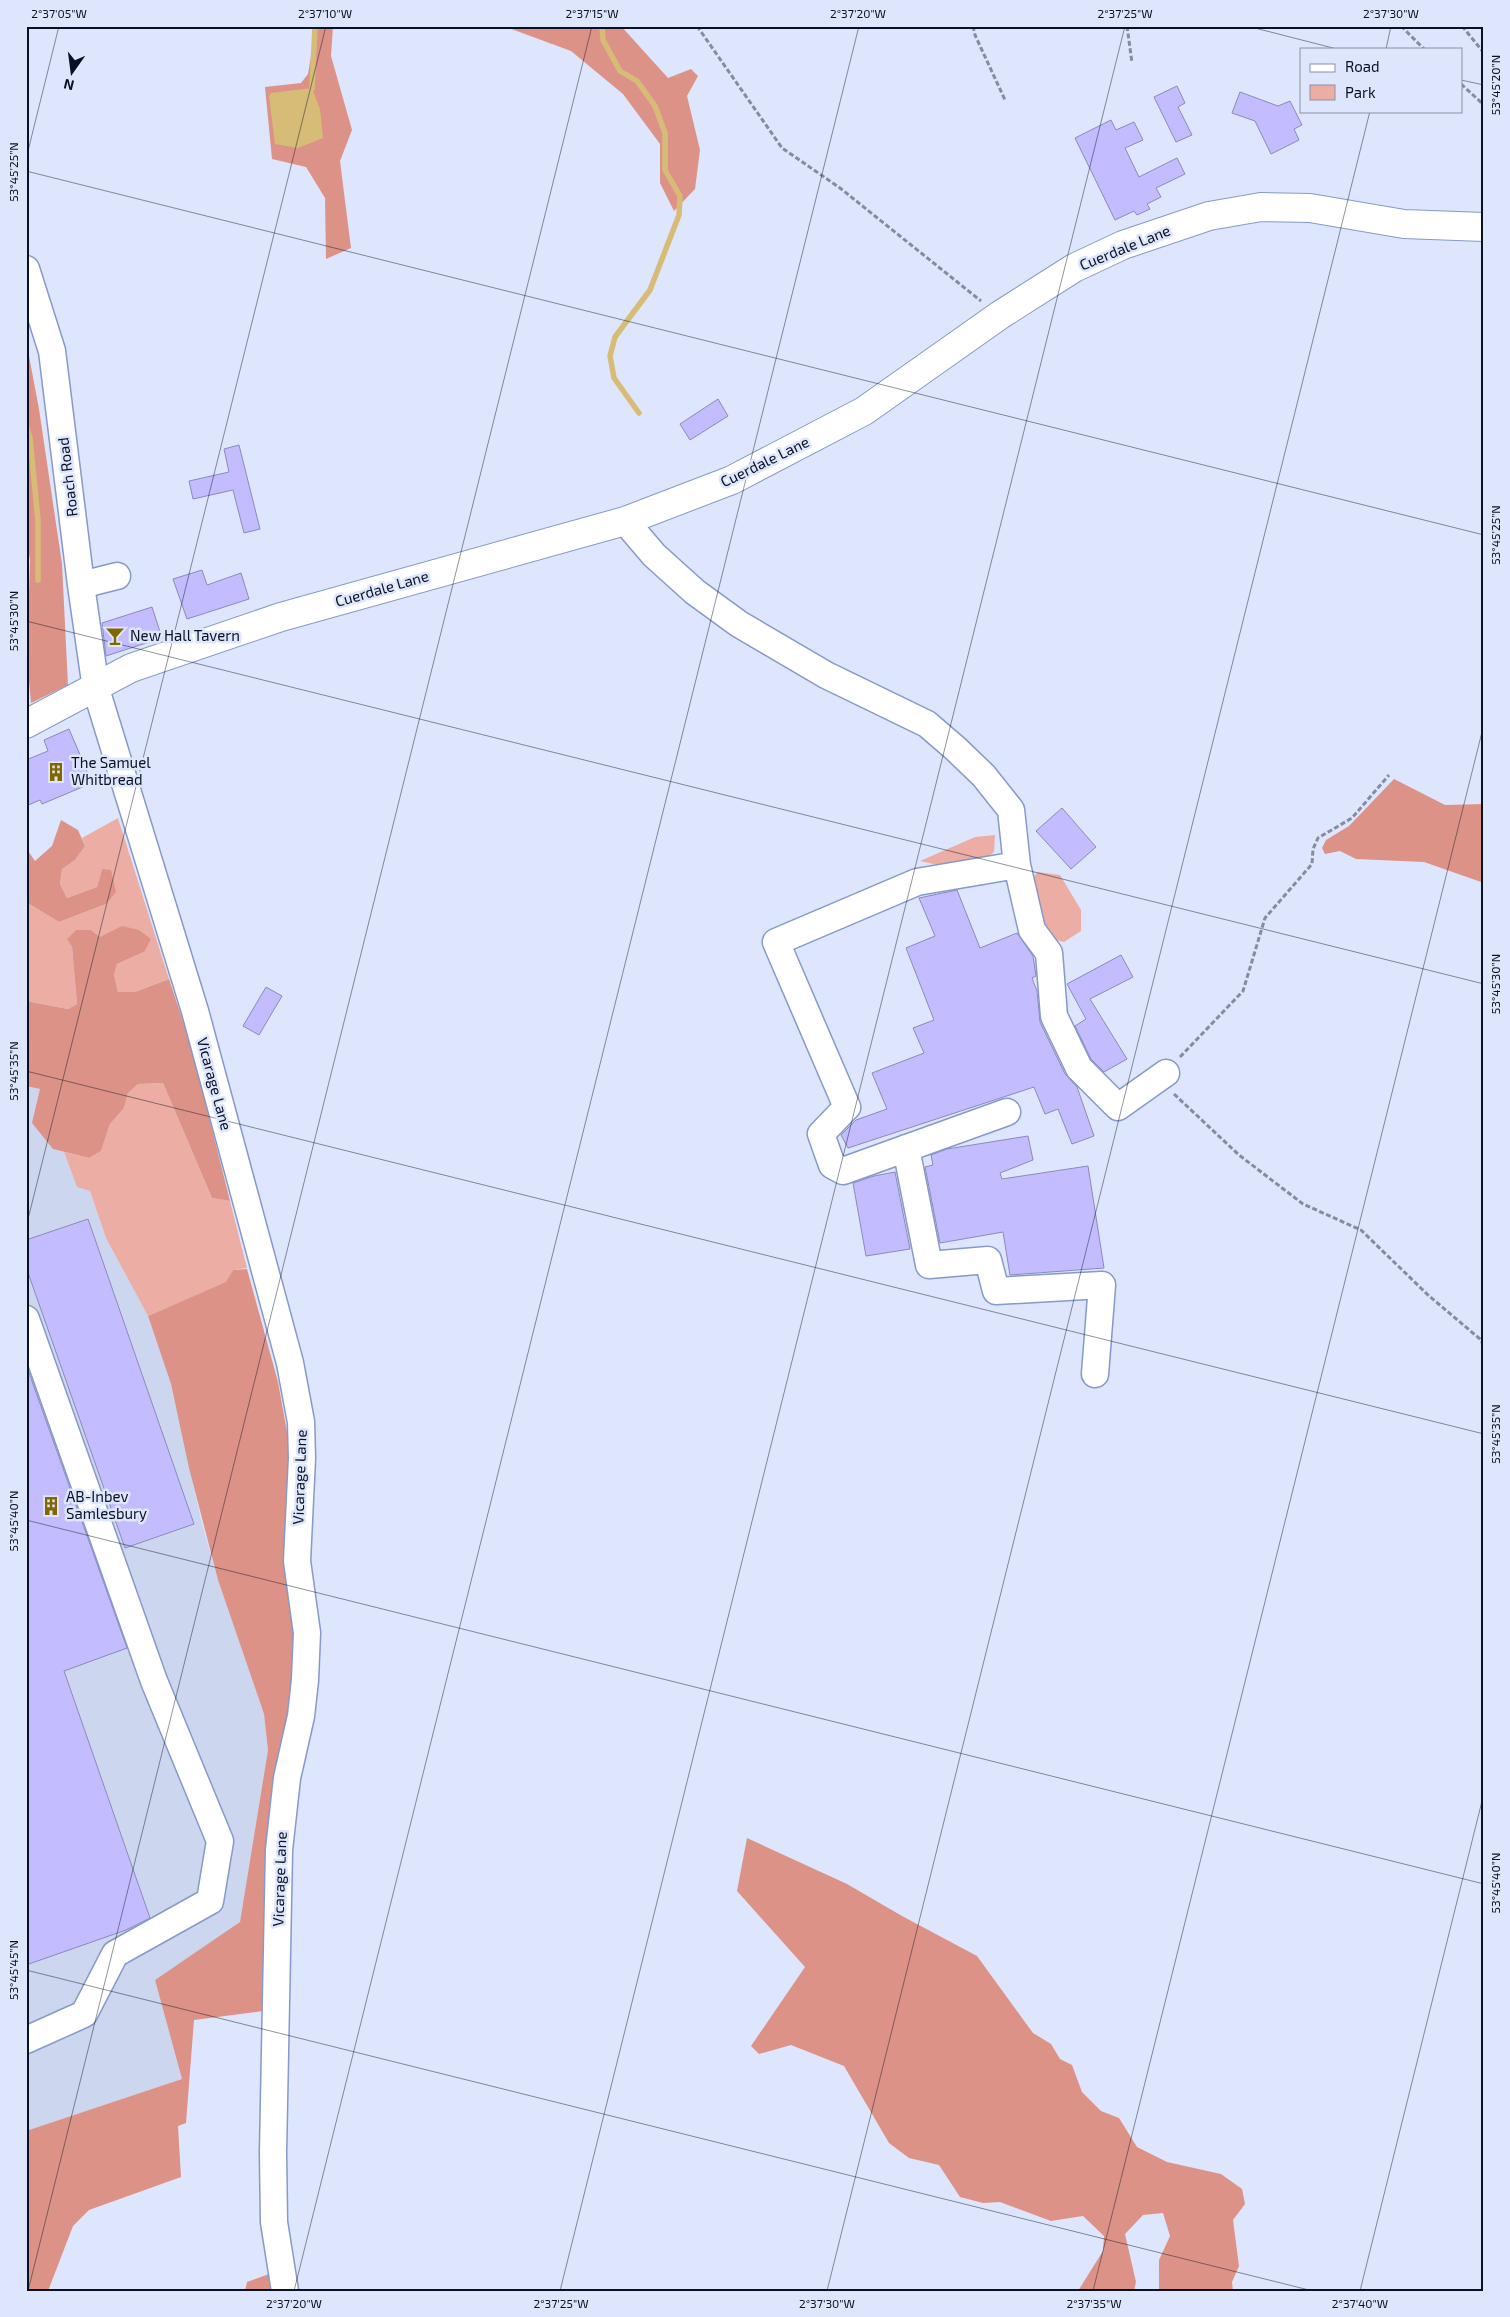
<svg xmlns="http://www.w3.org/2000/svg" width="1510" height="2317" viewBox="0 0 1510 2317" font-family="'Exo 2',sans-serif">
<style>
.built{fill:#ccd6ee}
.green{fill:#ebada4}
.forest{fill:#dd9287}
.water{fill:#d7bc77}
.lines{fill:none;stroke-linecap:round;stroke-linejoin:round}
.stream{stroke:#d7bc77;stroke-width:5.5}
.building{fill:#c3bdff;stroke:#8d88bc}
.minor-casing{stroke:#8699cb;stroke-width:29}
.major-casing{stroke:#8699cb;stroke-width:30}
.path{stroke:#848ca1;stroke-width:3;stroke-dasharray:5 2.5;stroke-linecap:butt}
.minor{stroke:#fff;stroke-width:26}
.major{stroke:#fff;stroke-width:28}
.ticks{fill:none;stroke:#0b1124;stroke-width:1;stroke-opacity:0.45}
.labels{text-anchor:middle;stroke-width:5;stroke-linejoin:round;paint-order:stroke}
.street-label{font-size:15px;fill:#0b1124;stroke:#dde6fc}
.poi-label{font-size:15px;fill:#0b1124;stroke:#dde6fc;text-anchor:start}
.neatline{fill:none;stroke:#0b1124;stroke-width:2}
.ticks-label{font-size:12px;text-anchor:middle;fill:#0b1124}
</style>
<rect width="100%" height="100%" fill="#dde6fc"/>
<path class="built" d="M26 1086 40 1089 53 1149 64 1152 77 1187 90 1191 106 1238 148 1316 171 1384 201 1520 218 1580 264 1714 268 1750 240 1923 155 1980 182 2079 26 2131Z"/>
<path class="green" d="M118 818 169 979 135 992H118L114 975 117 964 144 952 100 937 91 930 68 939 72 947 77 1004 68 1009 26 1001V902L59 922 106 904 102 869 97 887 67 898 60 884 62 869 75 860 85 846 82 838Z
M995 835 994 852 981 863 951 868 920 861 975 837Z
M1038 872 1060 875 1081 910V931L1064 942 1044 937 1023 888Z
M163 1083 212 1198 230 1201 247 1268 233 1270 227 1282 148 1316 106 1238 90 1191 77 1187 64 1152 89 1158 101 1151 110 1124 124 1108 128 1093 138 1084Z"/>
<path class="forest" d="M316 26H333L331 56 352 130 340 161 351 248 326 259 325 198 306 167 272 159 265 87 301 83 308 74Z
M503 26H621L668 78 691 69 698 76 687 96 700 150 695 189 674 211 660 183V144L623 94 571 51Z
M26 340 39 409 62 564 68 685 31 703 27 659 30 560 26 537Z
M1394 779 1445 805 1484 804V883L1424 862 1356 859 1340 851 1325 854 1322 848 1326 840 1349 826Z
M61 820 78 830 85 846 75 860 62 869 60 884 67 898 97 887 102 869 111 870 116 892 106 904 59 922 26 902V848L35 861 52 846Z
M122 926 139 930 151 939 144 952 117 964 114 975 118 992H135L169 979 191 1045 230 1201 212 1198 163 1083 138 1084 128 1093 124 1108 110 1124 101 1151 89 1158 53 1149 32 1123 40 1089 26 1086V1001L68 1009 77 1004 72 947 67 939 76 930H91L100 937Z
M247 1269 278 1382 289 1443V1496L284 1549 294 1625 293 1693 263 2011 194 2020 186 2123 178 2126 181 2177 89 2210 73 2226 48 2291H26V2131L182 2079 155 1980 240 1922 268 1750 264 1714 218 1580 189 1468 171 1384 148 1316 226 1282 233 1270Z
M747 1838 847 1884 902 1916 977 1956 1033 2033 1051 2044 1060 2059 1072 2065 1082 2092 1101 2111 1119 2118 1137 2147 1167 2162 1221 2174 1242 2189 1245 2204 1233 2220 1239 2266 1232 2282 1233 2291H1159V2260L1170 2236 1163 2213 1143 2215 1125 2234 1136 2282 1134 2291H1078L1103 2251 1104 2236 1083 2216 1051 2221 1000 2202 983 2203 960 2197 939 2165 909 2158 889 2143 844 2066 791 2045 759 2054 751 2046 805 1967 737 1891Z
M269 2274 272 2291H245L247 2282Z"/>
<path class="water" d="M312 88 320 109 323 138 298 148 275 144 269 96 271 93Z"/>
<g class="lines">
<path class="stream" d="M602 26 603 40 620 71 637 81 655 106 665 133V170L680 196 679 215 650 290 615 337 610 356 614 378 639 413
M312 88 315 26
M26 425 30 438 38 520V580"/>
</g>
<path class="building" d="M1177 86 1185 103 1178 107 1192 135 1176 142 1154 97Z
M1240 92 1278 106 1290 101 1302 125 1294 129 1299 140 1271 154 1255 121 1232 113Z
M1111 120 1116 130 1134 122 1143 140 1125 148 1139 177 1177 158 1185 174 1156 188 1161 197 1147 204 1150 209 1137 215 1134 211 1115 220 1075 138Z
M718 399 728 416 690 440 680 424Z
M239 445 260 529 244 533 233 490 193 499 189 481 229 472 224 449Z
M202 570 207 585 241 573 249 599 187 619 173 579Z
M152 607 162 638 106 656 102 623Z
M69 729 92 783 42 804 40 800 26 806V760L48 751 44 740Z
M1062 808 1096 847 1071 869 1036 831Z
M957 890 980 948 1017 933 1033 956 1036 976 1032 978 1037 991 1040 1022 1065 1074 1077 1087 1094 1136 1072 1144 1058 1109 1045 1114 1034 1087 848 1148 841 1135 856 1120 887 1109 872 1073 924 1053 913 1028 934 1020 906 948 935 936 919 898Z
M1121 955 1133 977 1090 999 1127 1059 1104 1072 1091 1059 1075 1026 1086 1019 1067 984Z
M266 987 282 996 259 1035 243 1026Z
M1028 1136 1033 1160 1000 1173 1002 1179 1088 1166 1104 1268 1010 1275 1003 1232 940 1243 925 1167 933 1165 931 1155 947 1149Z
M895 1172 910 1249 866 1256 853 1183 874 1176Z
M88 1219 194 1524 125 1548 26 1267V1240Z
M26 1370H28L127 1648 64 1671 150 1918 126 1930 26 1965Z"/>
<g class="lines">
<g class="minor-casing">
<path id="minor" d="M26 269 52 351 81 585 96 689 195 1011 290 1363 301 1422 302 1458 297 1561 307 1633 305 1680 301 1716 287 1778 279 1850 273 2153 274 2222 285 2291
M625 521 654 555 695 592 739 624 826 675 927 724 956 749 984 776 1011 810 1017 865 917 882 776 942 847 1107 821 1134 832 1165 843 1171 1007 1112
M81 585 117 576
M1017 865 1032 930 1049 953 1054 1016 1079 1068 1118 1107 1166 1073
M906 1148 929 1265 988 1260 996 1291 1102 1285 1095 1374
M26 1319 154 1681 220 1841 210 1901 115 1954 84 2014 26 2040"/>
</g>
<g class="major-casing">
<path id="major" d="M26 724 131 668 281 617 625 521 732 480 864 411 1000 315 1074 268 1123 245 1209 216 1261 207 1310 208 1404 224 1484 227"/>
</g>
<path class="path" d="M697 26 782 148 840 188 981 301
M973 26 975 35 1005 100
M1127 26 1132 63
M1401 26 1424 49
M1462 26 1484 53
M1461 84 1484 105
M1180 1057 1243 991 1265 918 1312 864 1313 849 1318 838 1352 818 1389 775
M1174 1094 1239 1155 1303 1204 1361 1230 1428 1295 1480 1339 1484 1346"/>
<use href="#minor" class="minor"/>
<use href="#major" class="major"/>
</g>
<path class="ticks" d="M1247 26 1337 49M1386 49 1391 26M1461 80 1484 85M26 159 59 26M26 171 1484 535M26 621 1484 984M26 1071 1484 1434M26 1227 326 26M26 1520 1484 1884M26 1970 1313 2291M28 2291 592 26M294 2291 859 26M560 2291 1125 26M827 2291 1370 111M1093 2291 1484 724M1360 2291 1484 1793"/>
<defs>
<g id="bar-bare" transform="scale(1.5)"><path d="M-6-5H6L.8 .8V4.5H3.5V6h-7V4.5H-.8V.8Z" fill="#846600" stroke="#dde6fc" stroke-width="2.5" paint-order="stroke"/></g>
<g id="building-bare" transform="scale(1.5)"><path d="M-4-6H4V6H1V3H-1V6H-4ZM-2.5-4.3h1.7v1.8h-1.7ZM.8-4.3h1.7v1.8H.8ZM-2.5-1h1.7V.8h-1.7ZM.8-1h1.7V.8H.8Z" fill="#846600" stroke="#dde6fc" stroke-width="2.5" paint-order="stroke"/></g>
</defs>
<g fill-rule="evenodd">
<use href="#bar-bare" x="115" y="636"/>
<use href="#building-bare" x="56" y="772"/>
<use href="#building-bare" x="51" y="1506"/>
</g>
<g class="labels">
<g class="street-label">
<text transform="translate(1125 248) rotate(-22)" y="5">Cuerdale Lane</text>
<text transform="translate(765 462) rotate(-26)" y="5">Cuerdale Lane</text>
<text transform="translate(68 477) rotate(-97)" y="5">Roach Road</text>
<text transform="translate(382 589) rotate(-16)" y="5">Cuerdale Lane</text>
<text transform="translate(214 1084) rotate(75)" y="5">Vicarage Lane</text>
<text transform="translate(300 1477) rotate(-88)" y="5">Vicarage Lane</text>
<text transform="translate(280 1879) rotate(-88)" y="5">Vicarage Lane</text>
</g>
<g class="poi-label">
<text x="130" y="641">New Hall Tavern</text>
<text x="71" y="768">The Samuel<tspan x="71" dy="17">Whitbread</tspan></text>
<text x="66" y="1502">AB-Inbev<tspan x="66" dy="17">Samlesbury</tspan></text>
</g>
</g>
<rect width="1510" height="2317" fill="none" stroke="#dde6fc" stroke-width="55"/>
<rect x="1300" y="48" width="162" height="65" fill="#dde6fc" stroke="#8991a6"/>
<rect x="1310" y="64" width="25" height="8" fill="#ffffff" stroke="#8991a6"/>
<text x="1345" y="72" font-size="15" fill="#0b1124">Road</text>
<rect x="1310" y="85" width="25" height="15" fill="#ebada4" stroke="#8991a6"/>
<text x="1345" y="98" font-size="15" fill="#0b1124">Park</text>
<g transform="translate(72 72) rotate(194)" stroke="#dde6fc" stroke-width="4" paint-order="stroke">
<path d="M0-4L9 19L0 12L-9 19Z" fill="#0b1124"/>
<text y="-8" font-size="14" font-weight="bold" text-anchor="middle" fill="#0b1124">N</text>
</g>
<rect x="28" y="28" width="1454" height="2262" class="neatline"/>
<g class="ticks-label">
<text x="59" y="18">2°37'05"W</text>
<text x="325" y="18">2°37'10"W</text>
<text x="592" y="18">2°37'15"W</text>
<text x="858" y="18">2°37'20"W</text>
<text x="1125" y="18">2°37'25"W</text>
<text x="1391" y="18">2°37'30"W</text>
<text transform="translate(1496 85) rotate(-90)" y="4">53°45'20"N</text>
<text transform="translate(14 172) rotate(-90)" y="4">53°45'25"N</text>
<text transform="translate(1496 535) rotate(-90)" y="4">53°45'25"N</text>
<text transform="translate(14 621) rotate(-90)" y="4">53°45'30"N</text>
<text transform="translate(1496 984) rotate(-90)" y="4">53°45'30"N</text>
<text transform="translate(14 1071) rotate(-90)" y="4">53°45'35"N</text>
<text transform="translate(1496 1434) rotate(-90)" y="4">53°45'35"N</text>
<text transform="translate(14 1521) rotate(-90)" y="4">53°45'40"N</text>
<text transform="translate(1496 1883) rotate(-90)" y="4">53°45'40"N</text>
<text transform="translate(14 1970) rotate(-90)" y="4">53°45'45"N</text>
<text x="294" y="2308">2°37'20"W</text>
<text x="561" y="2308">2°37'25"W</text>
<text x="827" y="2308">2°37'30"W</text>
<text x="1094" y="2308">2°37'35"W</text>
<text x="1360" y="2308">2°37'40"W</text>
</g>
</svg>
